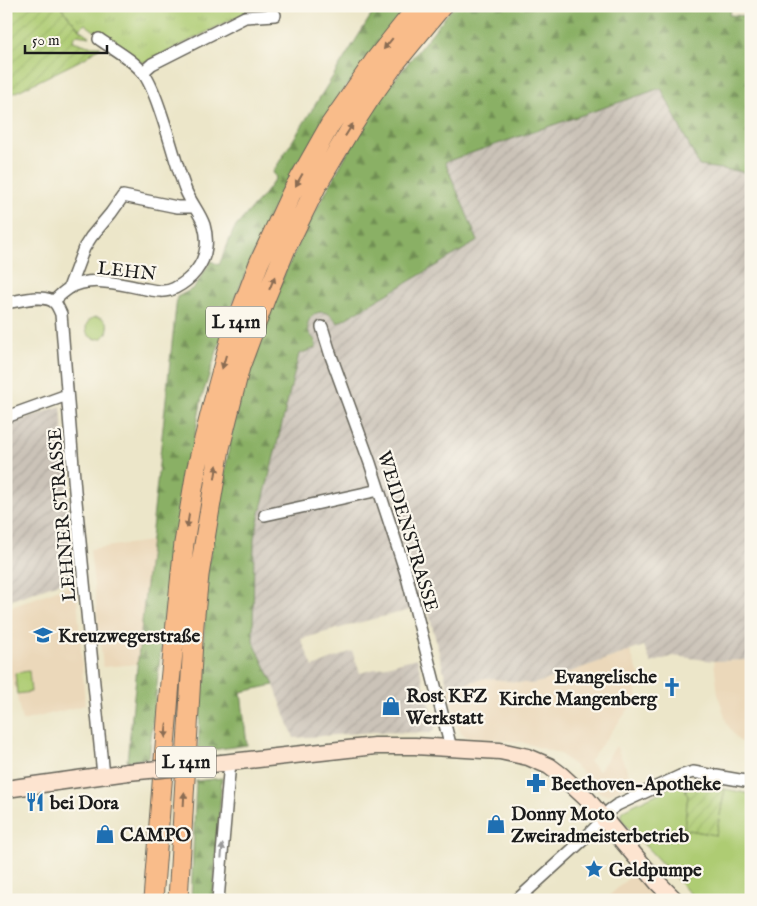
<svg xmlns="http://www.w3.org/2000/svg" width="757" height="906" viewBox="0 0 757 906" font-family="'IM FELL English',serif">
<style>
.built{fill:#ebd8ba}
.industrial{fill:url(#industrial-furrows)}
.grass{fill:url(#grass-tufts);stroke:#657448}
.forest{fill:url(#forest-firs);stroke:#536640}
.park{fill:#aecc73;stroke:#657448}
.garden{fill:url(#garden-furrows);stroke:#657448}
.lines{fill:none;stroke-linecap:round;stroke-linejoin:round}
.minor-casing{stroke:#656359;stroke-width:14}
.secondary-casing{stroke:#656359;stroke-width:19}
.trunk-casing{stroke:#656359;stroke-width:21}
.minor{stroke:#fff;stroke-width:11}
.secondary{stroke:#fde4d0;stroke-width:16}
.trunk{stroke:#f9bc8a;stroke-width:19}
.secondary-bridge-casing{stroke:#656359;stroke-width:19;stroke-linecap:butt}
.secondary-bridge{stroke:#fde4d0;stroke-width:16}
.oneway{fill:#8a6c53}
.oneway2{fill:#999}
.labels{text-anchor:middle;stroke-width:4.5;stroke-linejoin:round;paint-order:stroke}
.shield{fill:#fbf7ec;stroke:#5f5e5a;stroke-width:1}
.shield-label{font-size:18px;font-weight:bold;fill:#1c1c1c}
.street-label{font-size:19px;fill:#1c1c1c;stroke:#fbf7ec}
.poi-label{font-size:19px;font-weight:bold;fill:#1c1c1c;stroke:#fbf7ec;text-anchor:start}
</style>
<defs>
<pattern id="industrial-furrows" width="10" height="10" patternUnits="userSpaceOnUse" patternTransform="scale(1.25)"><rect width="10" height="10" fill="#cbc3b8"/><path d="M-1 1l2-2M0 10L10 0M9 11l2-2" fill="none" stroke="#aea79e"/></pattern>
<pattern id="grass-tufts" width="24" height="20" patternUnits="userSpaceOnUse" patternTransform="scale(1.25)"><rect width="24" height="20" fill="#aecc73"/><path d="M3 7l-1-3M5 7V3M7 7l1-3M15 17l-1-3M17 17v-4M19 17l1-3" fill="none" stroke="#95af63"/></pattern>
<pattern id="forest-firs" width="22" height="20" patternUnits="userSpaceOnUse" patternTransform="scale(1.25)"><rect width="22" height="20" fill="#8ab065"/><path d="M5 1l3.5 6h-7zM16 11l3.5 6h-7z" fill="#708e52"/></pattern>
<pattern id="garden-furrows" width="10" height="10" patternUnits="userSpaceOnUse" patternTransform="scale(1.25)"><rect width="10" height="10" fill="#aecc73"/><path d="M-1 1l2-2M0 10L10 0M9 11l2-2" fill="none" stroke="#95af63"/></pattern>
</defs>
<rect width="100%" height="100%" fill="#fbf7ec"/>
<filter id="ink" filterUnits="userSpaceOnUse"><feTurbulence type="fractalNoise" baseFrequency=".02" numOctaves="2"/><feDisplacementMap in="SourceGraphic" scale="10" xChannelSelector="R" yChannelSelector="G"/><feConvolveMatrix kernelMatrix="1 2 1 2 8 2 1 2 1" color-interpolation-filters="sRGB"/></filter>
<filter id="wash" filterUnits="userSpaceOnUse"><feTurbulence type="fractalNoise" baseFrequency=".0096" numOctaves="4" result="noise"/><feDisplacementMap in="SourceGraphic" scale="20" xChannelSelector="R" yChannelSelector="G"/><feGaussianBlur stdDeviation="1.12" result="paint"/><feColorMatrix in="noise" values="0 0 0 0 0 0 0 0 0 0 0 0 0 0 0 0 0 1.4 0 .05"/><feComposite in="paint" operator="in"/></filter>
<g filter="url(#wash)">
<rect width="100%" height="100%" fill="#ece6c9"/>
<path class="built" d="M151 541 137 664 103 667 90 549Z
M76 583 85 705 22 721 16 692 6 661V609Z
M630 651 642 682 634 685 638 697 589 761 599 771 616 746 633 783 608 795 600 793 581 771 560 754 521 742 467 737 462 733 458 727 448 688 486 678 532 684 544 681Z
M751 660V748L738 740 727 724 718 694 714 661Z
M634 873 660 900H605L610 895Z"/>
<path class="industrial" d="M662 88 699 166 751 173V660L714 661 673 656 651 663 644 646 544 681 532 684 486 678 448 688 427 606 369 620 301 639 313 667 352 651 360 673 417 658 429 705 436 724 434 730 430 733 374 732 294 738 274 685 253 641 254 538 299 353 315 340 311 337 308 330V323L309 320 315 314 322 312 330 315 338 323 444 162Z
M61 406 75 577 6 602V425Z"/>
<path class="grass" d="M60 6H245L247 12 147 62H140L101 36 85 24 79 29Z"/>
<path class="forest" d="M377 6H410L338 97 271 213 231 308 202 397 173 558 165 611 149 758 127 761 177 297 194 288 211 261 219 265 234 229 256 203 262 197 276 178 273 172Z
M454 6H733L729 15 751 16V173L699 166 661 88 445 162 478 241 338 323C335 320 333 316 329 314 312 306 299 327 315 340L316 348 299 354 254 538 253 641 274 685 241 692 247 745 198 752 207 573 234 420 252 358 285 272 311 219 373 106Z
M222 778 213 900H191L196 781Z"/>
<path class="park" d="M86 328a11 11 0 1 1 22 0a11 11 0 1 1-22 0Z
M29 671 31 692 17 694 15 673Z
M686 785V792L688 795 684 829 716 835 725 789 751 794V887L742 900H696L623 822 621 818V813L623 810 671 787Z"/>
<path class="garden" d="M6 6H60L79 29 90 37 76 35 73 41 89 46H101L85 58 6 97Z
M689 783 725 789 716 835 684 829 688 795 686 792V785Z"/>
</g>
<g filter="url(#ink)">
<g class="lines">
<g class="minor-casing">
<path id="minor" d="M143 72 152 64 245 17 275 15
M69 288 84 248 91 237 111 213 123 196 177 207H194
M54 301C58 297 63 292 68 289 91 274 122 285 146 289 156 291 166 293 175 288 191 280 204 265 206 247 207 240 206 232 204 225 200 213 191 203 186 191 177 168 171 143 163 119 158 104 153 87 144 74 134 60 113 49 99 39
M6 303C19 301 45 293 55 303 58 306 59 310 61 314L75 491 103 775
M322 327 331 356 370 463 406 573 451 748
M6 417 67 395
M265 515 379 490
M218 900 230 762
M517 900 584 839 598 825 610 810 617 805 680 776 693 772 751 782"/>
</g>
<g class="secondary-casing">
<path id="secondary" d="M222 763 375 746H415L500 751 528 757 549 766 561 775 587 799 658 883 675 900
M6 789 128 772"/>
</g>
<g class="trunk-casing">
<path id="trunk" d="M153 900 170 682 184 543 196 471 213 403 231 337 259 263 291 194 330 125 375 60 418 6
M178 900 194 624 199 575 220 448 240 367 266 297 287 246 316 187 351 128 369 100 396 62 442 6"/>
</g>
<use href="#minor" class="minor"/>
<use href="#secondary" class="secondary"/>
<use href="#trunk" class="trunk"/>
<g class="secondary-bridge-casing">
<path id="secondary-bridge" d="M128 772 222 763"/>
</g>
<use href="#secondary-bridge" class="secondary-bridge"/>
</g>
<defs><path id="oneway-solid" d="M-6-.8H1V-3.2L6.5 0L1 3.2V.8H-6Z" transform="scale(1.25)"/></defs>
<g class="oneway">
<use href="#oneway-solid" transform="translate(388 44) rotate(129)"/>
<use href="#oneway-solid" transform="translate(349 130) rotate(-58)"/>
<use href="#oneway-solid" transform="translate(299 180) rotate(119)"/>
<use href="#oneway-solid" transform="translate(272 283) rotate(-68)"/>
<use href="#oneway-solid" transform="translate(224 362) rotate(106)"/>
<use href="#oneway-solid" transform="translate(216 472) rotate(-81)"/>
<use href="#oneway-solid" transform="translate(188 521) rotate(99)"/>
<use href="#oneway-solid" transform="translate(166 731) rotate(95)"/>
<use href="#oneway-solid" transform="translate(184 799) rotate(-87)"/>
</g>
<use class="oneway2" href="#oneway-solid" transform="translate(222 851) rotate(-85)"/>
</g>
<defs>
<g id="school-bare" transform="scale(1.5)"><path d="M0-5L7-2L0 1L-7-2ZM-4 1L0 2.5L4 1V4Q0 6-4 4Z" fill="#1f6fb2" stroke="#fbf7ec" stroke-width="2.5" paint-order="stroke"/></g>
<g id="church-bare" transform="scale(1.5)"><path d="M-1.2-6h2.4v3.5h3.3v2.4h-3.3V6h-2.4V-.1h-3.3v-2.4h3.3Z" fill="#1f6fb2" stroke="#fbf7ec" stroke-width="2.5" paint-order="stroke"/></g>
<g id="shop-bare" transform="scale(1.5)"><path d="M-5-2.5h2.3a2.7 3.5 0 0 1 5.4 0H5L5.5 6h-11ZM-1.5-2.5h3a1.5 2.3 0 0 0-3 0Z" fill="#1f6fb2" stroke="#fbf7ec" stroke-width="2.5" paint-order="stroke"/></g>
<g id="pharmacy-bare" transform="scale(1.5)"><path d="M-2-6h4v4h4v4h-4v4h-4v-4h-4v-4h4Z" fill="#1f6fb2" stroke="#fbf7ec" stroke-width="2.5" paint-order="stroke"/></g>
<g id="restaurant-bare" transform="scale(1.5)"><path d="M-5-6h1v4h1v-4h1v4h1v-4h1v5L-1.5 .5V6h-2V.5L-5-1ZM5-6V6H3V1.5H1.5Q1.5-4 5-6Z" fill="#1f6fb2" stroke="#fbf7ec" stroke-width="2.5" paint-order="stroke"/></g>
<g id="sight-bare" transform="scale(1.5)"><path d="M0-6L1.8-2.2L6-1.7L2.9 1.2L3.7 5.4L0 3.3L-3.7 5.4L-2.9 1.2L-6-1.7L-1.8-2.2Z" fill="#1f6fb2" stroke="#fbf7ec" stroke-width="2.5" paint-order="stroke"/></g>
</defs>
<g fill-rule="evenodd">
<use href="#school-bare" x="43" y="635"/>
<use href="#church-bare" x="672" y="687"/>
<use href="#shop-bare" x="391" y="706"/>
<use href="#pharmacy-bare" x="536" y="783"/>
<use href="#restaurant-bare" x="35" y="802"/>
<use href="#shop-bare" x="496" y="824"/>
<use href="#shop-bare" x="105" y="834"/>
<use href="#sight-bare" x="594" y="869"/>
</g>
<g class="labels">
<g class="shield">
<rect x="206" y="306.5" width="60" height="31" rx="4"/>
<rect x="156" y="746.5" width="60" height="31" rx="4"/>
</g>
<g class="shield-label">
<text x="236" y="328">L 141n</text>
<text x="186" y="768">L 141n</text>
</g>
<g class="street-label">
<text transform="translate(127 270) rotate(6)" y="7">LEHN</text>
<text transform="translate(61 515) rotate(-95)" y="7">LEHNER STRASSE</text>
<text transform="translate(409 531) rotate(73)" y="7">WEIDENSTRASSE</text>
</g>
<g class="poi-label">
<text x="58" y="642">Kreuzwegerstraße</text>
<text x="657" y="683" text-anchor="end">Evangelische<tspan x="657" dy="22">Kirche Mangenberg</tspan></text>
<text x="406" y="702">Rost KFZ<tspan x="406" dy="22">Werkstatt</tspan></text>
<text x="551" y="790">Beethoven-Apotheke</text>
<text x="50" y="809">bei Dora</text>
<text x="511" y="820">Donny Moto<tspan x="511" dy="22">Zweiradmeisterbetrieb</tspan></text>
<text x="120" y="841">CAMPO</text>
<text x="609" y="876">Geldpumpe</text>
</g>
</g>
<rect width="757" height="906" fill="none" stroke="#fbf7ec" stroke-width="25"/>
<path d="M25 45v8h82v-8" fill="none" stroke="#1c1c1c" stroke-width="2.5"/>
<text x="32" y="45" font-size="15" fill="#1c1c1c" stroke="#fbf7ec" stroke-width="4" paint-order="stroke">50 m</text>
</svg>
